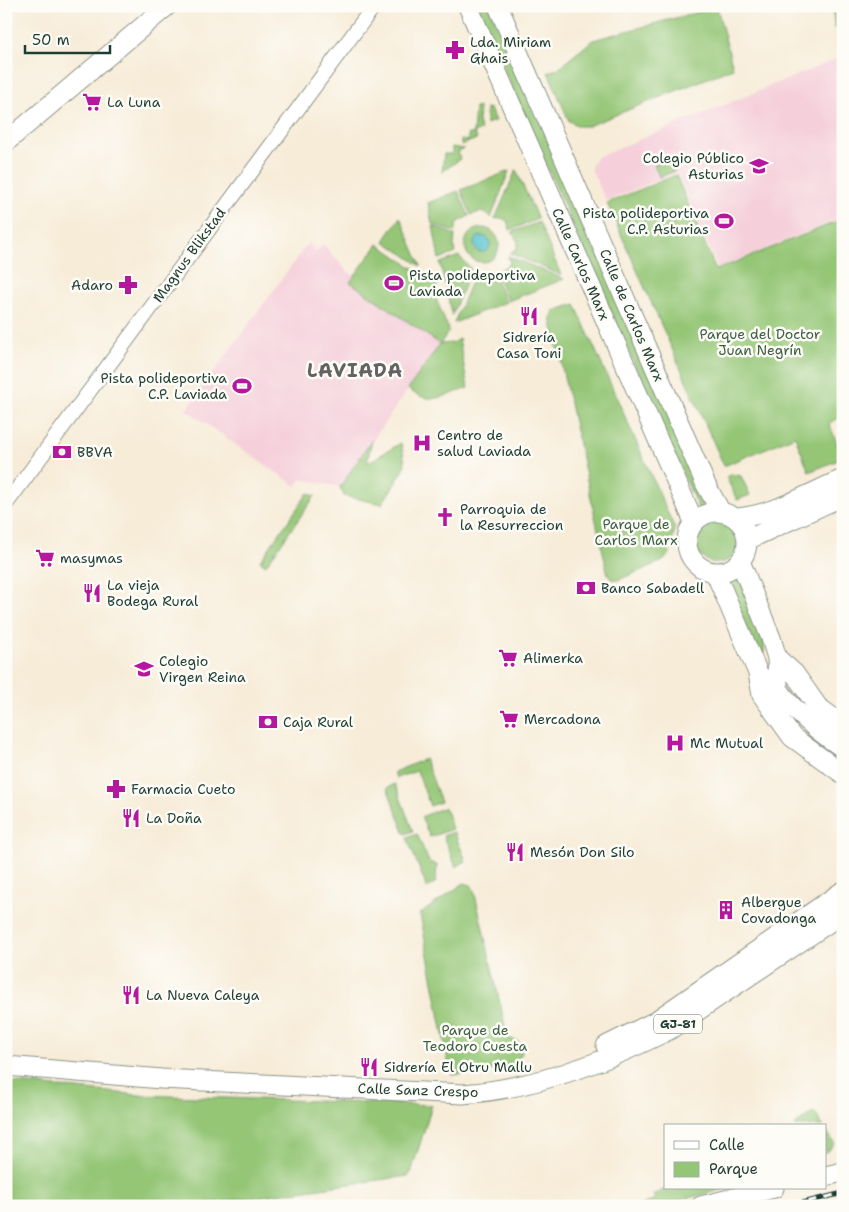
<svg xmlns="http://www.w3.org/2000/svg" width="849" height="1212" viewBox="0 0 849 1212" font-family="'Shantell Sans',sans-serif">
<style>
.built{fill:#f5cfda}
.green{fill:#94c676;stroke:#5a8255}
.water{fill:#57c3ce;stroke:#3b8081}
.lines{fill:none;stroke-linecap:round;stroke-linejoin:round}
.minor-casing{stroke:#8b9486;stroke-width:16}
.major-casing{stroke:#8b9486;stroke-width:21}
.minor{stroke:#fff;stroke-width:14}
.major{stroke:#fff;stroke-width:19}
.rail-casing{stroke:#1f3d34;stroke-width:5}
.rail{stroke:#fdfcf7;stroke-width:3;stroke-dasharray:9;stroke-linecap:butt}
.labels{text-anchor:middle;stroke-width:5;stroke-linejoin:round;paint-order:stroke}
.shield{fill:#fdfcf7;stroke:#62766e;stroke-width:1}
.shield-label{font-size:12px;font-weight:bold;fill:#1f3d34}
.poi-label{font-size:14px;fill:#1f3d34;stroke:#fdfcf7;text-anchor:start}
.street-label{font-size:14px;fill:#1f3d34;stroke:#fdfcf7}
.park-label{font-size:14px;fill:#3c5f44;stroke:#fdfcf7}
.district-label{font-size:19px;font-weight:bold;letter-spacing:1px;fill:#646364;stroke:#fdfcf7}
</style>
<rect width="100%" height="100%" fill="#fdfcf7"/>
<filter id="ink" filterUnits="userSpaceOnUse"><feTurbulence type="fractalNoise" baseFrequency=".02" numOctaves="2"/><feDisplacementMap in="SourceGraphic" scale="10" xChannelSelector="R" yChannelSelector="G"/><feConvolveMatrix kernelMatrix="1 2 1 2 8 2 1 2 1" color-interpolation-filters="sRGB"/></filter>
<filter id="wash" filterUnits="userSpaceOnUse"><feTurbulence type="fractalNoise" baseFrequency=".0096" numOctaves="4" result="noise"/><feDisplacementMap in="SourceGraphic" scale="20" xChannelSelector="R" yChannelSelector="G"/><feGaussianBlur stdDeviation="1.12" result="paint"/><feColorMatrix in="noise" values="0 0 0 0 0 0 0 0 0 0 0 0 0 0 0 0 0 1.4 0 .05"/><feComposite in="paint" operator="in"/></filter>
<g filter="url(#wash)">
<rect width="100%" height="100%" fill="#f7ecd8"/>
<path class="built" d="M839 58 843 69V217L718 268 677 172 606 201 592 171 591 166 597 157Z
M308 243 316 252 323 244 346 270 354 276 378 244 438 285 433 292 440 344 340 487 301 479 296 486 186 410Z"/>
<path class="green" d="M476 6H489L706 500 702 508H698Z
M832 6H843V26L835 29Z
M717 7 733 68 588 126H578L569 121 548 72 557 69 593 40Z
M479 107 478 122 481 130 474 133 477 139 461 145V140L468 141V134H473L475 108Z
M486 108 490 109 495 121 486 124Z
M452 147 464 149 458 152 460 159 442 172 444 154H452Z
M670 158 675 171 659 177 654 164Z
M516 170 538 219 510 230 507 221 502 218 495 219Z
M509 171 491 218C486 210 479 212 471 215L461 190Z
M676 175 716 270 843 219V416L829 423 843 458 809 472 795 436 724 466 607 203Z
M458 191 469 216 457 223 455 232 432 224 428 203Z
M400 217 421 266 384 241Z
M539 222 561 275 510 253 517 248 518 242 512 232Z
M433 226 455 235 454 246 456 253 439 259Z
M465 245a17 17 0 1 1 34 0a17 17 0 1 1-34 0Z
M378 244 438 285 433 291 449 331 440 344 452 343 459 339 468 388C444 396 430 406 408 389L440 344 350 282Z
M459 256 471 269 452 315 440 263Z
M508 256 564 279 508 301 496 272 510 264Z
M475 272 479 277 494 274 506 302 454 323Z
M575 304 675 529 669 554 663 561 618 580 611 579 608 575 551 318 554 311Z
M372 440 367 463 401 443 405 462 403 471 382 504 344 496 340 487Z
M732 474 741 476 750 495 737 500 726 477Z
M308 493 315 496 266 565 260 561Z
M696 542a21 21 0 1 1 42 0a21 21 0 1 1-42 0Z
M731 575 738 576C745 592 771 639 763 655H759L727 581Z
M843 595V619L837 608Z
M425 759 441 802 430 806 417 771 396 778 394 772Z
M395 784 413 831 405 834 387 788Z
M445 807 452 829 430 837 421 817Z
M454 832 466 861 456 867 443 836Z
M417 834 429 862 437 865 436 882 427 888 407 838Z
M464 883 471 885 474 890 508 1038 519 1042 522 1053 515 1064 500 1069 453 1075 450 1071 420 914Z
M6 1082 139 1095 432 1105 411 1173 408 1176 190 1206H6Z
M814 1112 823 1126H794L795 1125Z
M825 1129 835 1144 825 1153Z
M667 1188H729L656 1206H640L655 1199 653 1195Z"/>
<path class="water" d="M474 244a8 8 0 1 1 16 0a8 8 0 1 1-16 0Z"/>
</g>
<g filter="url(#ink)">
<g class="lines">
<g class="minor-casing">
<path id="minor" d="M6 504 374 6"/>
</g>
<g class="major-casing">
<path id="major" d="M468 6 694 522
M498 6 706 485 721 512
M6 142 167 6
M687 542a30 30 0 1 1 60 0a30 30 0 1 1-60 0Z
M735 518C772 516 809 493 843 479
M747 540 843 496
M740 561 771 638 777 658 778 685
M715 572 758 673 762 695 792 737 843 774
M777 658 794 673 818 707 843 725
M767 679C780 687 781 695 791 705 807 722 823 735 843 748
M606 1046 654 1022 843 891
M6 1066 162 1079 463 1094C536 1088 604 1063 669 1030L843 913
M825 1176 843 1172
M701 1206 774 1188"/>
</g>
<use href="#minor" class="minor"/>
<use href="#major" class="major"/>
<g class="rail-casing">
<path id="rail" d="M790 1206 843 1193
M833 1206 843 1204"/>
</g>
<use href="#rail" class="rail"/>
</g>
</g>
<defs>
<g id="pharmacy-bare" transform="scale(1.5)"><path d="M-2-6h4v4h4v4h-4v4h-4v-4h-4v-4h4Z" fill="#b5179e" stroke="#fdfcf7" stroke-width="2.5" paint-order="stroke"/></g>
<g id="supermarket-bare" transform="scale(1.5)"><path d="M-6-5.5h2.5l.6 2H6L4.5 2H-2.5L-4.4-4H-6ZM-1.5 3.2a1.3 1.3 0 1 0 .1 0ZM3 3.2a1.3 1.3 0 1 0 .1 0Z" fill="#b5179e" stroke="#fdfcf7" stroke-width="2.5" paint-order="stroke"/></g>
<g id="school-bare" transform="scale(1.5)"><path d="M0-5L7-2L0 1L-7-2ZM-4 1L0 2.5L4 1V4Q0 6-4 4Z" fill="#b5179e" stroke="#fdfcf7" stroke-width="2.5" paint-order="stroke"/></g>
<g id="stadium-bare" transform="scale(1.5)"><path d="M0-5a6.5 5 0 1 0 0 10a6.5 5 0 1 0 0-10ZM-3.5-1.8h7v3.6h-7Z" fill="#b5179e" stroke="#fdfcf7" stroke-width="2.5" paint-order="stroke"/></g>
<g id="restaurant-bare" transform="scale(1.5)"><path d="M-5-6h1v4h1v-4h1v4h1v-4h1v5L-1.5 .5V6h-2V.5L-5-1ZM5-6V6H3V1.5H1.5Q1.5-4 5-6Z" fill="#b5179e" stroke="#fdfcf7" stroke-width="2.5" paint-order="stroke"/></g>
<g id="hospital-bare" transform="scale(1.5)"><path d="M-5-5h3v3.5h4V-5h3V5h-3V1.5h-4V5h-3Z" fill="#b5179e" stroke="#fdfcf7" stroke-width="2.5" paint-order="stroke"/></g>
<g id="bank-bare" transform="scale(1.5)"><path d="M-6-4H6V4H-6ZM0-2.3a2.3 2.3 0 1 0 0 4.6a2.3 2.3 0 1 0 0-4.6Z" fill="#b5179e" stroke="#fdfcf7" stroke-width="2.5" paint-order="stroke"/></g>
<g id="church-bare" transform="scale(1.5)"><path d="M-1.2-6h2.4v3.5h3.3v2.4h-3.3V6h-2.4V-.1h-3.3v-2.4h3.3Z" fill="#b5179e" stroke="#fdfcf7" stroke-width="2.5" paint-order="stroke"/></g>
<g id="building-bare" transform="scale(1.5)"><path d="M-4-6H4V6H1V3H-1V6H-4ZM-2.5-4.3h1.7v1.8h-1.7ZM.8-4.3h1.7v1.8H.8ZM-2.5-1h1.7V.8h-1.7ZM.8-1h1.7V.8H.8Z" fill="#b5179e" stroke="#fdfcf7" stroke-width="2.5" paint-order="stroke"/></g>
</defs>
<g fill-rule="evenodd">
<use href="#pharmacy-bare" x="455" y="50"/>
<use href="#supermarket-bare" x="92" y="102"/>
<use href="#school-bare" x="759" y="166"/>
<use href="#stadium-bare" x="724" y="221"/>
<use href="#stadium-bare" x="394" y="283"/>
<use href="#pharmacy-bare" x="128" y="285"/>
<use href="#restaurant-bare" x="529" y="316"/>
<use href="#stadium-bare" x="242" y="386"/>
<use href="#hospital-bare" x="422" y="443"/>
<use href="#bank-bare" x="62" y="452"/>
<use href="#church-bare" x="445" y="517"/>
<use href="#supermarket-bare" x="45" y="558"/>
<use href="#bank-bare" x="586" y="588"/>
<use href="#restaurant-bare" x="92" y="593"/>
<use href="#supermarket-bare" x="508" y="658"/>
<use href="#school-bare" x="144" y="669"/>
<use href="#supermarket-bare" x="509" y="719"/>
<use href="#bank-bare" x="268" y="722"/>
<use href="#hospital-bare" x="675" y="743"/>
<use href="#pharmacy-bare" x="116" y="789"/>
<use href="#restaurant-bare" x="131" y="818"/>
<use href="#restaurant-bare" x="515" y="852"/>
<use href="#building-bare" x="726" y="910"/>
<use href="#restaurant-bare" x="131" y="995"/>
<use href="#restaurant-bare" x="369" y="1067"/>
</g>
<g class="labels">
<rect class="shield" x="654" y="1014.5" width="48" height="19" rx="4"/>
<g class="shield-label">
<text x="678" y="1028">GJ-81</text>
</g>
<g class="poi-label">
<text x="470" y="47">Lda. Miriam<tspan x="470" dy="16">Ghais</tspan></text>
<text x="107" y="107">La Luna</text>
<text x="744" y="163" text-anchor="end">Colegio Público<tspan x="744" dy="16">Asturias</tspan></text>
<text x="709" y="218" text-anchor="end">Pista polideportiva<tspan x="709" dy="16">C.P. Asturias</tspan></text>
<text x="409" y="280">Pista polideportiva<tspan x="409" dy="16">Laviada</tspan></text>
<text x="113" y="290" text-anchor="end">Adaro</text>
<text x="529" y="342" text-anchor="middle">Sidrería<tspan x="529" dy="16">Casa Toni</tspan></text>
<text x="227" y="383" text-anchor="end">Pista polideportiva<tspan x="227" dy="16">C.P. Laviada</tspan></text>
<text x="437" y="440">Centro de<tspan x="437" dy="16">salud Laviada</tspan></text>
<text x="77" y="457">BBVA</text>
<text x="460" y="514">Parroquia de<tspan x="460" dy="16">la Resurreccion</tspan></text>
<text x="60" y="563">masymas</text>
<text x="107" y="590">La vieja<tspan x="107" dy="16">Bodega Rural</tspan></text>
<text x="601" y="593">Banco Sabadell</text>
<text x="523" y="663">Alimerka</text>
<text x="159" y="666">Colegio<tspan x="159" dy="16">Virgen Reina</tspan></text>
<text x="524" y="724">Mercadona</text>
<text x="283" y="727">Caja Rural</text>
<text x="690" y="748">Mc Mutual</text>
<text x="131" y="794">Farmacia Cueto</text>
<text x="146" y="823">La Doña</text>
<text x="530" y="857">Mesón Don Silo</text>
<text x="741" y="907">Albergue<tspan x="741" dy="16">Covadonga</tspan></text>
<text x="146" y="1000">La Nueva Caleya</text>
<text x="384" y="1072">Sidrería El Otru Mallu</text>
</g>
<g class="street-label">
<text transform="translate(189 255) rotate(-54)" y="5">Magnus Blikstad</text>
<text transform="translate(581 264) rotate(66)" y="5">Calle Carlos Marx</text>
<text transform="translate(632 315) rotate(67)" y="5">Calle de Carlos Marx</text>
<text transform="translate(418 1090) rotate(2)" y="5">Calle Sanz Crespo</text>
</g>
<g class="park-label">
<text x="760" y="339">Parque del Doctor<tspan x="760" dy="16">Juan Negrín</tspan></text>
<text x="636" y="529">Parque de<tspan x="636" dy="16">Carlos Marx</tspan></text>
<text x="475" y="1035">Parque de<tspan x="475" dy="16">Teodoro Cuesta</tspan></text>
</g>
<g class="district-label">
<text x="355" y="377">LAVIADA</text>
</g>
</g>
<rect width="849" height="1212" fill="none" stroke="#fdfcf7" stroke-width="25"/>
<rect x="664" y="1124" width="162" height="65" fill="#fdfcf7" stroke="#a4b0a9"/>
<rect x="674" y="1141" width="25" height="8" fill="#ffffff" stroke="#a4b0a9"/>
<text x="709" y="1150" font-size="15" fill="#1f3d34">Calle</text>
<rect x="674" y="1162" width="25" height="15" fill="#94c676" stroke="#a4b0a9"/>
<text x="709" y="1174" font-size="15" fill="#1f3d34">Parque</text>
<path d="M25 45v8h85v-8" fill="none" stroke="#1f3d34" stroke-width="2.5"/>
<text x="32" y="45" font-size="15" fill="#1f3d34" stroke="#fdfcf7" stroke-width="4" paint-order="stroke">50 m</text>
</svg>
